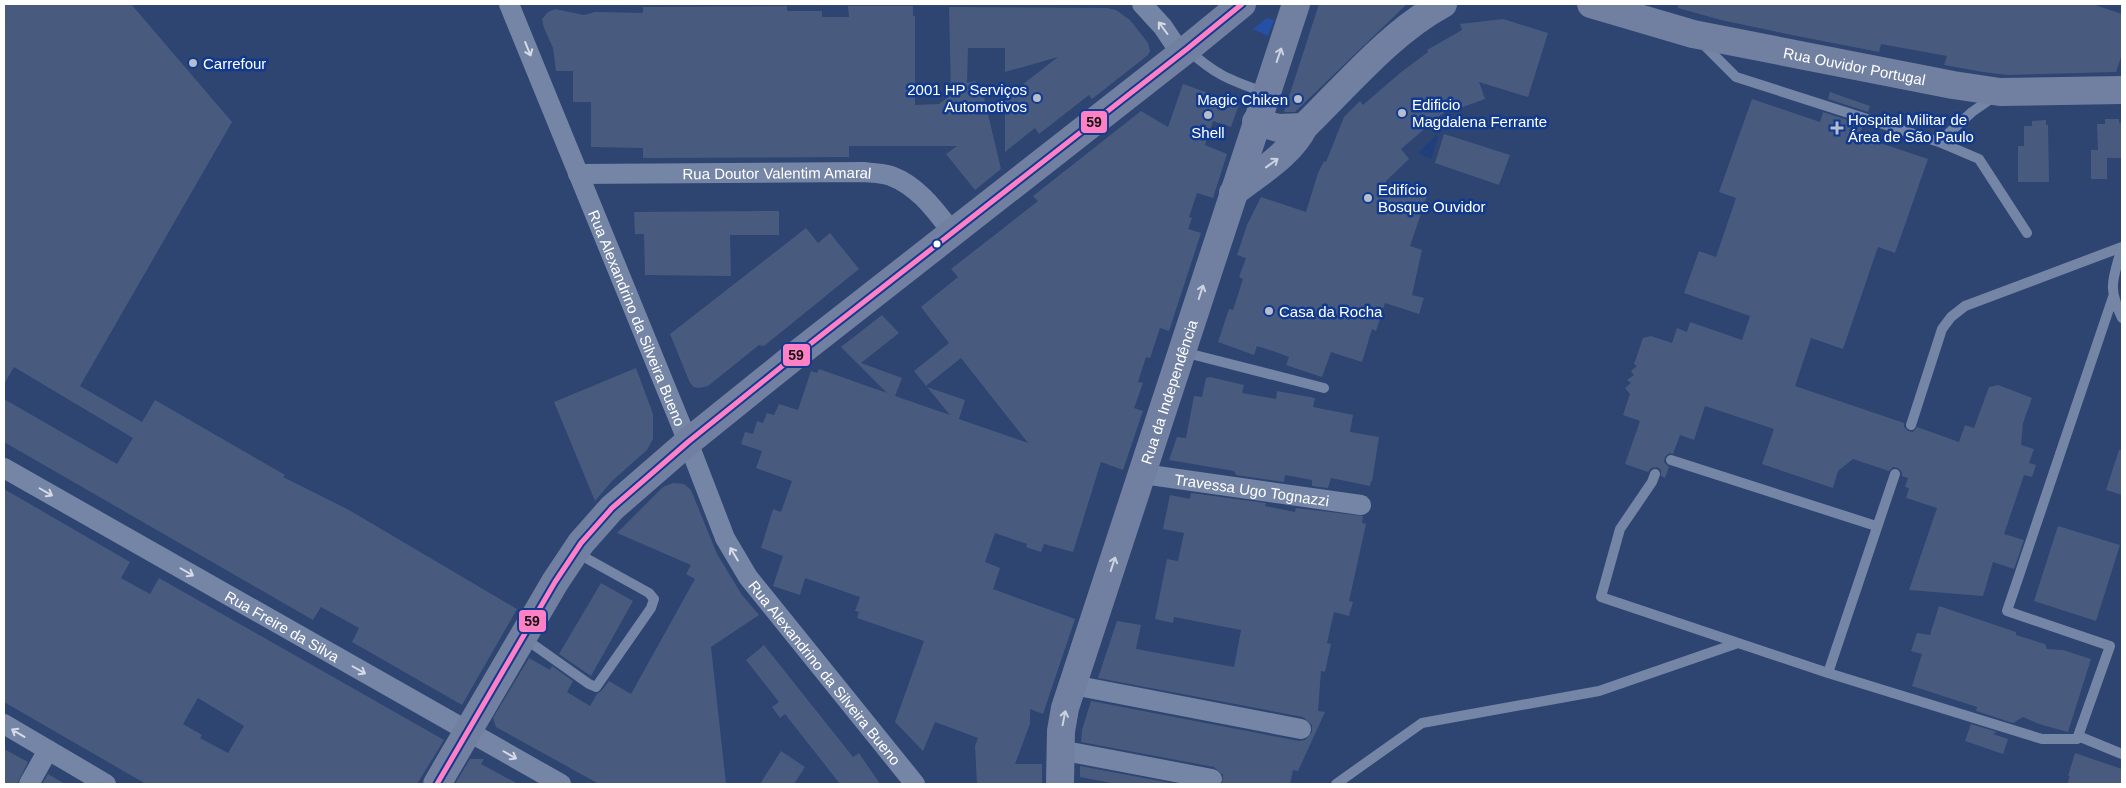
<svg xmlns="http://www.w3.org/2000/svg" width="2126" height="788" viewBox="0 0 2126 788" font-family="Arial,sans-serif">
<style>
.green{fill:#2450a5}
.water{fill:#213f7c}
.building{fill:#485b7f;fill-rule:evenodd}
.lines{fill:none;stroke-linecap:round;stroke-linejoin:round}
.lane{stroke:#7585a5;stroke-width:10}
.street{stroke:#7585a5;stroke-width:20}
.secondary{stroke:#7180a1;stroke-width:28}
.bus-1-casing{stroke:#113a8e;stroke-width:9}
.bus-1{stroke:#ff80c5;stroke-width:5}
.oneway{stroke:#d6dae4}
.oneway2{stroke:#cdd3de}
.poi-dot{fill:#b6becd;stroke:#113a8e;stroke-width:2}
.bus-dot{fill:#fff;stroke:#113a8e;stroke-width:2}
.labels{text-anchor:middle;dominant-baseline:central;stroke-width:5;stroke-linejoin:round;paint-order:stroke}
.poi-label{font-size:15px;fill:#fff;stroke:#113a8e;text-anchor:start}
.street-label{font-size:15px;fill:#fff;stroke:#113a8e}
.line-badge{stroke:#113a8e;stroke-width:2}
.pale-badge-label{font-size:14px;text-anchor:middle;font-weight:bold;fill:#111}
</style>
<rect width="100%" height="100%" fill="#2e4471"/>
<path class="green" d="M1267,18L1274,20L1268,36L1253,29Z"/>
<path class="water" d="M1436,135L1438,137L1431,159L1418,153Z"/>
<path class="building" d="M4,4H131L232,122L80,386L142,422L155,400L285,475L283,477L349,510L517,609L462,705L352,642L359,628L321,607L313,620L4,442V399L117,464L133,438L14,367L4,384Z
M1319,4H1407L1295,112H1284Z
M1678,4H2092L2122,14V54L2116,72L2008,75L1983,72L1944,65L1947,56L1881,44L1879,52L1792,35L1721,20L1678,8Z
M787,6V11H822V17H849L848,6H913V16H915V105L939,104L951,95L949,7L1107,8L1116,10L1130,20L1148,43L1150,51L1148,55L1092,99L1089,95L1039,134L1035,128L1005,152V98L1058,57L1005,72V48H968L967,83L975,81L982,89L1001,169L975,190L946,154L957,146H849V157L643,158V148L591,147V102H573V71H556L553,48L544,28L542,19L548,12L555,9L584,15L595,12L643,13V7Z
M1503,19L1548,33L1528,97L1479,82L1485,99L1452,111L1455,103L1401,149L1409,159L1385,182L1427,196L1410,246L1422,250L1412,295L1424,298L1419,314L1385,303L1376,331L1372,329L1362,362L1331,352L1322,377L1286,365L1289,357L1273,351L1257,346L1254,355L1218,342L1229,309L1233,310L1243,279L1239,277L1246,258L1237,255L1247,225L1261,197L1306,212L1318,173L1324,161L1326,162L1344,117L1360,101L1363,105L1400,73L1428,52L1427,50L1462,30L1460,24Z
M1183,84L1239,104L1231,127L1213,121L1205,145L1227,154L1213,198L1197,193L1189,217L1192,218L1188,229L1201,233L1169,331L1160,328L1150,358L1146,357L1138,382L1143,383L1134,408L1143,411L1123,470L1101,462L1073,552L1044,544L1041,552L1026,547L1027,544L995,533L985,562L1000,568L993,589L1075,619L1043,714L1030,709V724L1015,764H1042V784H977L975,746L978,738L935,722L923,751L895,722L924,641L857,618L859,612L855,611L860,597L805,578L800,595L773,586L783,556L761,548L773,509L781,512L792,481L756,468L762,451L741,444L745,432L753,434L757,421L763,423L767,413L774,415L779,404L798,410L811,371L817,373L819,369L887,393L841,347L882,315L899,333L861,363L902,378L895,396L950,415L927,387L965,400L959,419L1028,443L961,358L926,386L914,371L949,343L921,307L958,277L951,269L1038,201L1033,196L1141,111L1168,127Z
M1830,92L1870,106L1868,112L1828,99Z
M1752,99L1820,122L1823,112L1863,125L1859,136L1928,159L1895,253L1878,247L1843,349L1811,338L1795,386L1904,423V427L1908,431L1913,432L1917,427L1959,442L1965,425L1974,428L1989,387L1998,385L2032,398L2023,423L2021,445L2034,449L2029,463L2036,465L2032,477L2024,475L2004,534L2024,540L2014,569L1993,562L1983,596L1909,590L1937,508L1906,498L1909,488L1905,487L1908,478L1902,476V472L1898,468L1893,467L1889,471L1853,459L1838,471L1833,488L1762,464L1774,429L1705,406L1694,440L1680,435L1673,454L1669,453L1665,457L1664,462L1669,467L1665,478L1661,476V470L1657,467L1651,468L1648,472L1625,464L1640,421L1623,415L1630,394L1625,388L1631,383L1627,380L1634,375L1631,371L1637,366L1634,364L1643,338L1651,336L1672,343L1677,328L1687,332L1690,322L1742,340L1750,316L1684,293L1699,251L1716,257L1736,198L1719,192Z
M2105,119H2119V123H2121L2122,158H2107V179H2091V150H2098L2097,124H2105Z
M2046,120V125H2048L2049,182H2018V146H2024V126H2032V121Z
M1444,134L1510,155L1499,185L1435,163Z
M779,211V235H730L731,276L645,275L644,234H635L634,212Z
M806,228L818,243L830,233L859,269L764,346L759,345L708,386L699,388L694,387L690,383L670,334Z
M636,368L653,414V439L647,450L612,481L595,501L554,402Z
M1210,377L1244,385L1242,393L1276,399L1277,391L1315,398L1313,407L1353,415L1350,432L1379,437L1372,482L1371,481L1370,486L1331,478L1328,488L1312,486V480L1285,475L1284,482L1236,475L1234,471L1169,460L1177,437L1186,438L1194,396L1202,397L1206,378Z
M2119,450H2122V495L2106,490Z
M673,483L684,484L691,490L717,554L742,595L759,615L711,647L726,784H599L496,727L493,718L529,658L550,670L552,666L573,681L567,692L590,706L597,694L601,691L609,681L631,694L695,579L686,574L691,565L617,533L663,487Z
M4,489L130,562L121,578L150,594L159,578L444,740L417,784H146L4,702ZM198,698L244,726L228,753L200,738L202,735L183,724Z
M1191,493L1266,503L1265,506L1295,512L1296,508L1363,516L1362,523L1366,524L1349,601L1353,602L1349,616L1334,612L1327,643L1331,644L1325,672L1321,671L1318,711L1325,712L1298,771L1293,770L1290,784H1222L1223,775L1214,767L1081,742L1082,730L1091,701L1299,741L1305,740L1312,732V725L1303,717L1098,678L1117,621L1141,625L1136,649L1234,667L1241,630L1174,617L1173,623L1155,619L1167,559L1178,561L1184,533L1163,529L1170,495L1190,499Z
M2058,526L2120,545L2096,621L2034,601Z
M601,583L633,601L591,676L559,654Z
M1939,606L2016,632V635L2045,644L2047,649L2063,650L2091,659L2068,732L2039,724L2023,717L2013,723L1976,711L1977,707L1912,686L1922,654L1911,651L1917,633L1930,635Z
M764,645L853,757L859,753L880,784H840L785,714L780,718L772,707L779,702L746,660Z
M1971,724L1997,732L1993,734L2008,739L2003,754L1965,741Z
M4,749L28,762L17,784H4Z
M781,751L805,767L794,784H760Z
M2075,753L2122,769V784H2067L2070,776H2068Z
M470,759H484L481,764L518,784H455Z
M1080,766L1176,784H1117L1080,777Z
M48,774L65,784H42Z"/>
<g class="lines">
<path class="lane" d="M1701,42L1736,77L1939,142L1972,112L1995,96
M1188,50C1217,76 1230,80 1266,93
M1939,142L1979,159L2027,233
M2122,247C2113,280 2107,286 2122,318
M1183,352L1324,388
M1911,425L1942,329L1951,317L1965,306L2122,247
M1671,460L1876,526
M1655,474L1652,482L1620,529L1601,597L1828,673L2042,739H2077L2110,646L2007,611L2113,297
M524,638L589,684L596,687L651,608L654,599L649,593L575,552
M1828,673L1895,474
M2078,736L2122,754
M1336,784L1422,723L1599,691L1738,643"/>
<g class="street">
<path id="s1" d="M509,4L688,442L725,538L748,577L915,784"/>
<path d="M1142,4L1163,27L1181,54"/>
<path id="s2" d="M578,174L863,172C872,173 882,173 891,176C918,186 935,210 952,232"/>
<path id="s3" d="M4,468L561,784"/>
<path id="s4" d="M1143,474L1361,505"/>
<path d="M1073,685L1301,729"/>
<path d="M4,724L106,784"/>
<path d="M1060,750L1212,779"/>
<path d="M29,784L48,750"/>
</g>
<g class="secondary">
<path id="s5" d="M1591,4L1693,34L1953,85L2000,92L2122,90"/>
<path d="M1256,122L1278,128L1304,127"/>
<path d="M1233,193C1258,173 1289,156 1304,127C1347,85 1391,32 1443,4"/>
<path d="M437,784L555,582L581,543L612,508L688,442L791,359L1187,49L1242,4"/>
<path id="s6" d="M1060,784L1061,731L1065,708L1296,4"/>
</g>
<defs>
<path id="bus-1" d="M437,784L555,582L581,543L612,508L688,442L791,359L1187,49L1242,4"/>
</defs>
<use href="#bus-1" class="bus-1-casing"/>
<use href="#bus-1" class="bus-1"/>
</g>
<defs><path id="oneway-shaft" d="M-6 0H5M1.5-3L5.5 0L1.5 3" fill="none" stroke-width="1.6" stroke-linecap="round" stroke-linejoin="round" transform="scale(1.25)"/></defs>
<g class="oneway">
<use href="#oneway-shaft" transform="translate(1163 28) rotate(-127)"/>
<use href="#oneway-shaft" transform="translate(528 49) rotate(68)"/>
<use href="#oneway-shaft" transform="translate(46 492) rotate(30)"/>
<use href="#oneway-shaft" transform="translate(734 554) rotate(-121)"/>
<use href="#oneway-shaft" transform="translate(187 572) rotate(30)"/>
<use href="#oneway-shaft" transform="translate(359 670) rotate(30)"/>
<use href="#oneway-shaft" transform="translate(18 733) rotate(-149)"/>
<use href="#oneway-shaft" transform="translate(510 755) rotate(30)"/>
</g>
<g class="oneway2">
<use href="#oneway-shaft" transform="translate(1279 55) rotate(-71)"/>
<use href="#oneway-shaft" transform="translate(1272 163) rotate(-36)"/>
<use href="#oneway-shaft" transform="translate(1201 292) rotate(-72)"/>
<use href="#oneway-shaft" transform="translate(1113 564) rotate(-72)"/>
<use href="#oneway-shaft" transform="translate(1064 718) rotate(-79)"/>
</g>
<g class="poi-dot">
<circle cx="193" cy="63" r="5"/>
<circle cx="1037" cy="98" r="5"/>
<circle cx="1298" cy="99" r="5"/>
<circle cx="1402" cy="113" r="5"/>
<circle cx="1208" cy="115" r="5"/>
<path d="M1834.5 120.5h5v5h5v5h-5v5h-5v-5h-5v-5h5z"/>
<circle cx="1368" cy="198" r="5"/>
<circle cx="1269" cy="311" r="5"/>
</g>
<circle class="bus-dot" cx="937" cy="244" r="4.5"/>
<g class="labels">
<g class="poi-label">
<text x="203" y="63">Carrefour</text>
<text x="1027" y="89" text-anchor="end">2001 HP Serviços<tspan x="1027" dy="17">Automotivos</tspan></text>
<text x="1288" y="99" text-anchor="end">Magic Chiken</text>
<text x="1412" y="104">Edificio<tspan x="1412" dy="17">Magdalena Ferrante</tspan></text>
<text x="1848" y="119">Hospital Militar de<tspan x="1848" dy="17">Área de São Paulo</tspan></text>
<text x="1208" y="132" text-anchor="middle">Shell</text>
<text x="1378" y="189">Edifício<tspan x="1378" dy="17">Bosque Ouvidor</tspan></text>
<text x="1279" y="311">Casa da Rocha</text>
</g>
<g class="street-label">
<text stroke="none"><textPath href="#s5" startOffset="271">Rua Ouvidor Portugal</textPath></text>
<text stroke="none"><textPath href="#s2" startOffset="199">Rua Doutor Valentim Amaral</textPath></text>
<text stroke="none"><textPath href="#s1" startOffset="339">Rua Alexandrino da Silveira Bueno</textPath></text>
<text stroke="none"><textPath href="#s6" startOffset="409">Rua da Independência</textPath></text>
<text stroke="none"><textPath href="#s4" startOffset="110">Travessa Ugo Tognazzi</textPath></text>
<text stroke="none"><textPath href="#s3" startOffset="320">Rua Freire da Silva</textPath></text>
<text stroke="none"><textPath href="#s1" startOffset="744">Rua Alexandrino da Silveira Bueno</textPath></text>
</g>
</g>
<g class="line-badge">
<rect x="1080" y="110" width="28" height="24" rx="5" fill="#ff80c5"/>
<rect x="782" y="343" width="29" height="24" rx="5" fill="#ff80c5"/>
<rect x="518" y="609" width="29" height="24" rx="5" fill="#ff80c5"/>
</g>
<g class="pale-badge-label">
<text x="1094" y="127">59</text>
<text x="796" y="360">59</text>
<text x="532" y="626">59</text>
</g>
<rect width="2126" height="788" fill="none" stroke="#ffffff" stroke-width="10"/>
</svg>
